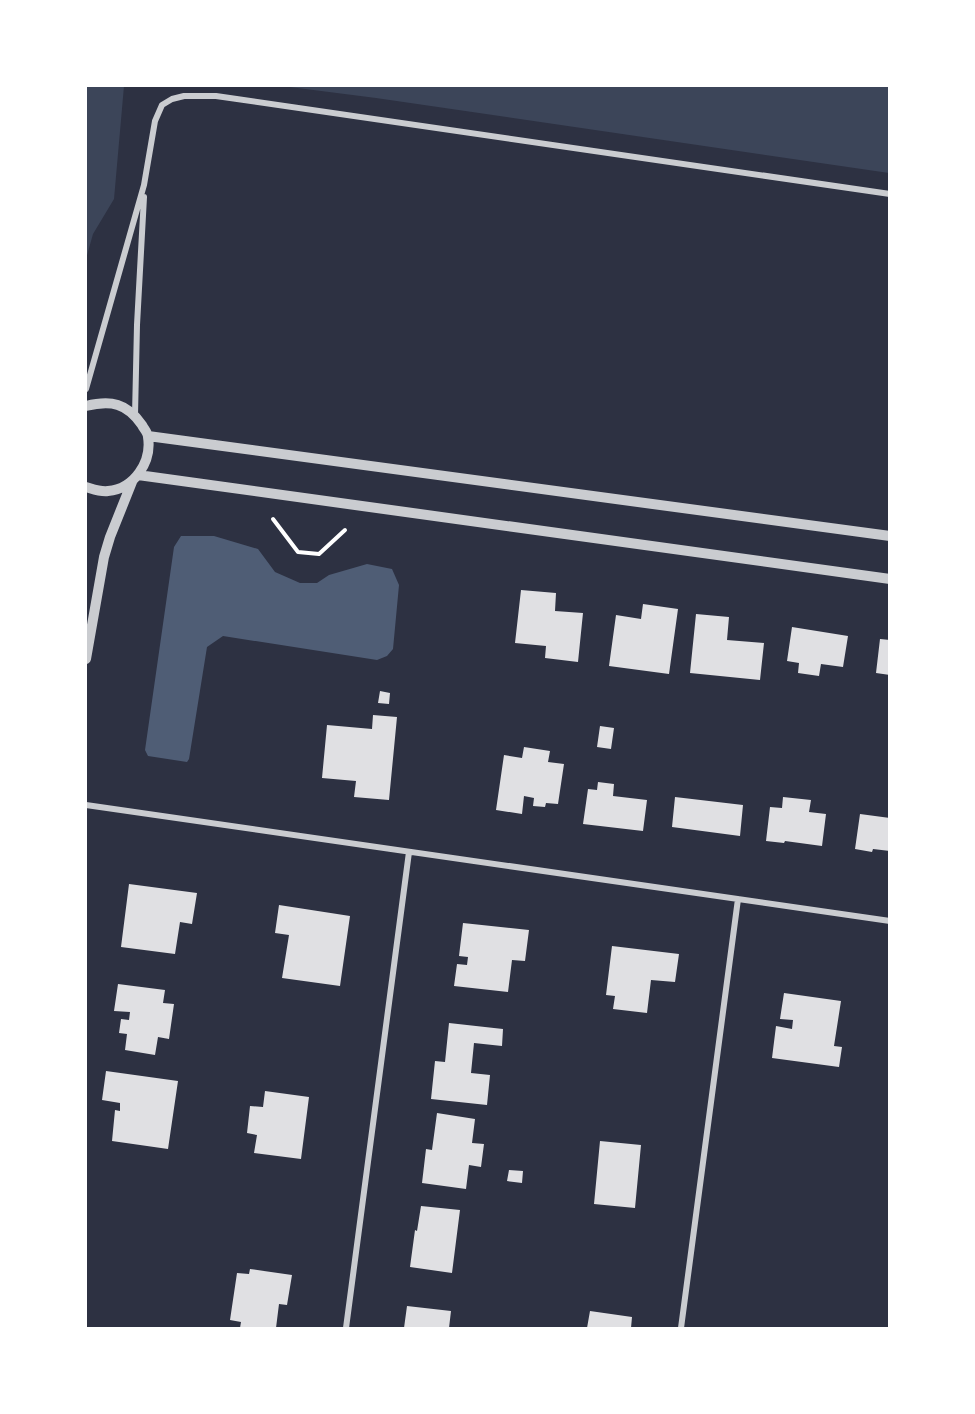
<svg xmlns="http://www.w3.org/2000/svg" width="975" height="1414" viewBox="0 0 975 1414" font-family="'Fira Sans Condensed',sans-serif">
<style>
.green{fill:#3c4559}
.water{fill:#4f5d75}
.building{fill:#e0e0e3}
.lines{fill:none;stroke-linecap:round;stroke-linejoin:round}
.path{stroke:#fff;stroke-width:4}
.minor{stroke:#caccd0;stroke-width:6}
.tertiary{stroke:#caccd0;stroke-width:10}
</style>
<rect width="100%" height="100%" fill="#2d3142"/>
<path class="green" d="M86,86H124L114,199L93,234L86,259Z
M282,86H889V173L376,98Z"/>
<path class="water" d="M181,536H214L258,549L275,572L300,583H317L329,575L367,564L392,569L399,585L393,649L387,656L377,660L223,636L207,647L189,759L187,762L148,756L145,750L174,547Z"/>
<path class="building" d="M521,590L556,593L555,611L583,613L578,662L545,658L546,646L515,643Z
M643,604L678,609L669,674L609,666L616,615L641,619Z
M696,614L729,617L727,640L764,643L760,680L690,673Z
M792,627L848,636L843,667L821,664L819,676L798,673L799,663L787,661Z
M880,639L890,640V675L876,673Z
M380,691L390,693L389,704L378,703Z
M373,715L397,717L389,800L354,797L356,781L322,778L327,725L372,729Z
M600,726L614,728L611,749L597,747Z
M524,747L550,751L548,762L564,764L558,804L546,803L545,807L533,806L534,798L524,796L522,814L496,810L504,755L522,758Z
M598,782L614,784L613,796L647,800L643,831L583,824L588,789L597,790Z
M675,797L743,805L740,836L672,827Z
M783,797L811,800L809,812L826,814L822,846L785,841L784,843L766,841L770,807L782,808Z
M860,814L890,818V851L873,849L872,852L855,849Z
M129,884L197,893L192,924L180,922L175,954L121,947Z
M279,905L350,916L340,986L282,978L289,935L275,933Z
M463,923L529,930L525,961L512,960L508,992L454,986L457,964L467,965L468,957L459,956Z
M612,946L679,954L675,982L651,980L647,1013L613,1009L615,996L606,995Z
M118,984L165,990L163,1003L174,1004L169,1039L158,1037L155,1055L125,1050L127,1034L119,1033L121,1019L129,1020L130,1012L114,1011Z
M784,993L841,1001L834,1046L842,1047L839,1067L772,1058L776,1026L792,1029L793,1020L780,1019Z
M449,1023L503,1029L502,1046L474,1043L471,1073L490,1075L487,1105L431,1099L435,1061L445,1062Z
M106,1071L178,1081L168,1149L112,1141L115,1110L120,1111V1103L102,1100Z
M265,1091L309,1097L301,1159L254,1153L257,1135L247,1133L250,1106L263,1107Z
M437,1113L475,1119L472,1143L484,1144L481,1167L469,1165L466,1189L422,1183L426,1149L432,1150Z
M600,1141L641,1145L635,1208L594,1204Z
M509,1170L523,1171L522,1183L507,1181Z
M421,1206L460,1210L452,1273L410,1267L415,1230L417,1231Z
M250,1269L292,1275L287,1305L279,1304L276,1328H240L241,1322L230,1320L237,1273L249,1274Z
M407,1306L451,1311L449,1328H404Z
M590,1311L632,1317L631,1328H587Z"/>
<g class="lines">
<path class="path" d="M273,519L298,552L319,554L345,530"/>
<path class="minor" d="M86,389L144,185L155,121L162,105L172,99L184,96H216L890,194
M135,415L137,325L144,197
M86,805L890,921
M346,1328L409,852
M681,1328L738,899"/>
<path class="tertiary" d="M86,406C111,400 127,403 142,425C144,429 148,433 148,437C152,462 134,489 108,491C100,492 93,489 86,487
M148,436L890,536
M138,475L890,579
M86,659L104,557L110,537L132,482"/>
</g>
<rect width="975" height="1414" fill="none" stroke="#ffffff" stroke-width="174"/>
</svg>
